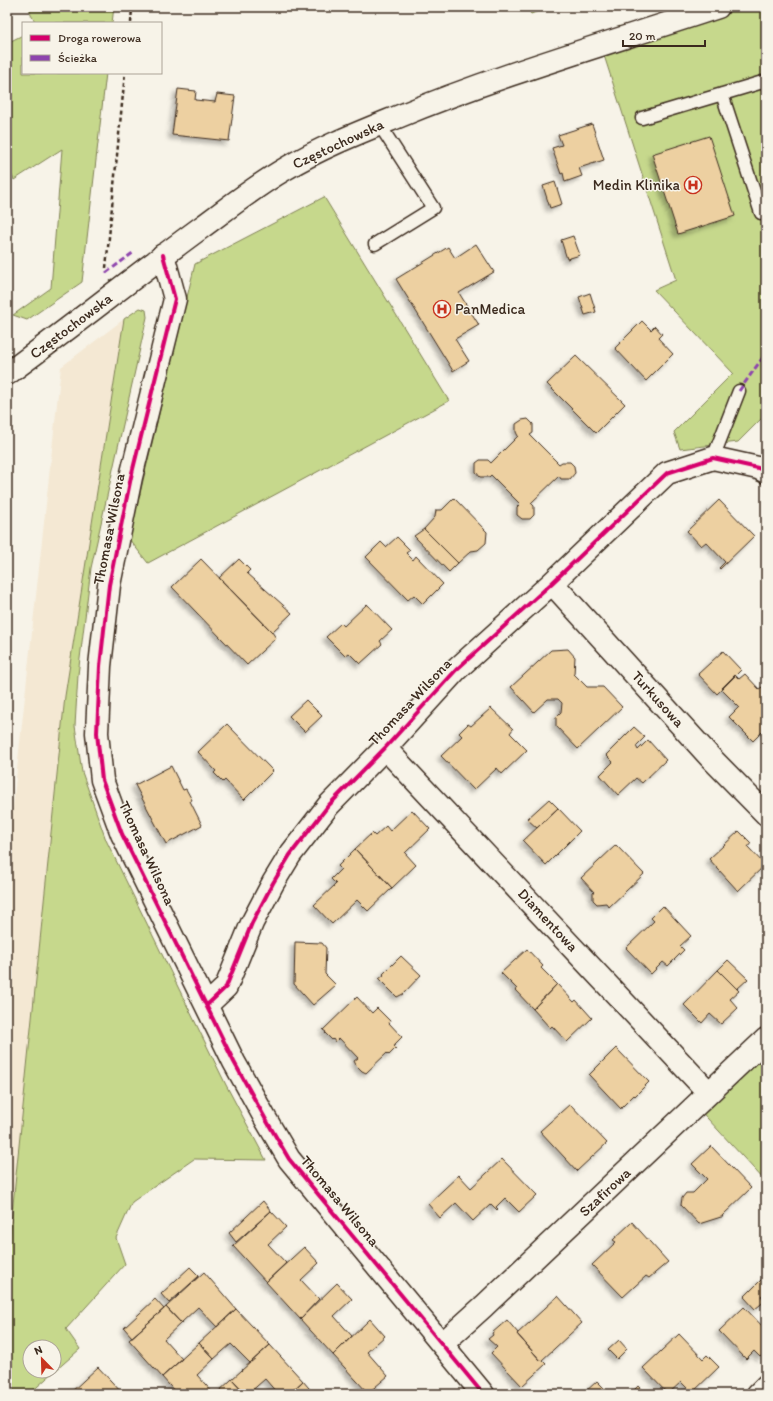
<svg xmlns="http://www.w3.org/2000/svg" width="773" height="1401" viewBox="0 0 773 1401" font-family="Itim,sans-serif">
<style>
.built{fill:#f4e8d3}
.green{fill:#c6d88c;stroke:#808155;fill-rule:evenodd}
.building{fill:#edd0a1;stroke:#3b2a1e;filter:url(#shadow)}
.lines{fill:none;stroke-linecap:round;stroke-linejoin:round}
.lane-casing{stroke:#3b2a1e;stroke-width:15}
.street-casing{stroke:#3b2a1e;stroke-width:25}
.secondary-casing{stroke:#3b2a1e;stroke-width:25}
.path{stroke:#3b2a1e;stroke-width:2.5;stroke-dasharray:4 3;stroke-linecap:butt}
.lane{stroke:#f7f3e8;stroke-width:12}
.street{stroke:#f7f3e8;stroke-width:22}
.secondary{stroke:#f7f3e8;stroke-width:22}
.quiet{stroke:#8e44ad;stroke-width:3;stroke-dasharray:6 3;stroke-linecap:butt}
.cycleway-casing{stroke:#f7f3e8;stroke-width:6}
.cycleway{stroke:#d6006c;stroke-width:4}
.labels{text-anchor:middle;dominant-baseline:central;stroke-width:3;stroke-linejoin:round;paint-order:stroke}
.street-label{font-size:15px;fill:#3b2a1e;stroke:#f7f3e8}
.poi-label{font-size:15px;fill:#3b2a1e;stroke:#f7f3e8;text-anchor:end}
</style>
<defs>
<filter id="shadow"><feDropShadow dx="-3.5" dy="3.5" stdDeviation="2" flood-color="#0004"/></filter>
</defs>
<rect width="100%" height="100%" fill="#f7f3e8"/>
<filter id="ink" filterUnits="userSpaceOnUse"><feTurbulence type="fractalNoise" baseFrequency=".025" numOctaves="2"/><feDisplacementMap in="SourceGraphic" scale="8" xChannelSelector="R" yChannelSelector="G"/><feConvolveMatrix kernelMatrix="1 2 1 2 8 2 1 2 1" color-interpolation-filters="sRGB"/></filter>
<g filter="url(#ink)">
<path class="built" d="M124,319L65,696L7,1263V861L61,367Z"/>
<path class="green" d="M29,7H114L112,23H36L31,15Z
M527,7H548L531,14Z
M718,7H766V414L738,442L680,449L674,432L733,373L654,290L676,280L601,46Z
M23,35V73H106L82,282L27,320L13,315L51,288L62,149L14,180L7,165V43Z
M324,197L449,401L148,563L129,539L195,264Z
M140,308L146,310L147,317L91,568L78,675L75,726L82,772L106,840L226,1085L266,1160L194,1159L132,1202L116,1238L125,1264L66,1329L80,1349L29,1394H7V1263L65,696L124,319ZM30,1347H54V1371H30Z
M766,1039V1182L696,1106Z"/>
<path class="building" d="M178,89L196,91L195,100L215,102L217,94L235,96L229,141L172,135Z
M592,124L604,160L579,168L582,176L565,182L563,173L561,174L552,148L562,145L558,135Z
M709,136L735,216L678,234L652,154Z
M555,182L562,204L550,208L543,186Z
M573,236L580,255L567,259L561,240Z
M476,244L494,272L459,293L479,325L455,339L469,361L453,371L396,279L448,247L455,258Z
M590,293L596,312L585,315L579,297Z
M642,321L651,330L655,326L662,334L658,338L673,354L646,381L615,348Z
M576,356L625,404L596,433L547,384Z
M528,419L533,424V433L530,435L559,464L562,462H570L574,466L575,473L570,479H561L559,476L531,503L534,506V515L530,519H522L517,515V507L520,504L491,475L489,477H480L476,472V463L480,460H488L491,463L518,436L516,432V424L522,420Z
M454,498L487,532L486,543L478,550L471,551L458,563L424,529L435,517L436,510H442Z
M719,500L754,536L720,569L719,568L725,562L706,542L701,546L687,531Z
M424,529L458,563L449,572L414,536Z
M397,537L410,550L406,553L413,560L416,556L443,584L423,604L414,595L408,600L366,557L381,542L386,547Z
M201,559L272,632L276,638L247,665L172,587Z
M239,559L250,570L247,573L292,613L272,632L219,578Z
M367,604L392,630L380,641L382,644L360,664L349,653L345,656L326,637L341,623L344,626Z
M568,649L575,657L574,674L587,687H603L622,707L578,749L556,726V717L561,712L562,703L558,699H548L534,712L511,687L551,650Z
M723,651L741,670L717,694L698,674Z
M745,674L759,689L762,687L766,691V728L753,741L729,717L739,707L721,689L735,675L739,679Z
M306,700L322,716L305,732L289,716Z
M491,708L513,729L510,733L527,750L502,774L497,768L474,790L441,756L462,736L459,733L468,724L471,726Z
M227,724L273,771L244,800L225,780L223,782L214,773L216,771L198,752Z
M634,727L645,737L636,746L638,750L648,740L666,760L642,783L636,778L618,795L600,775L613,762L606,755Z
M171,766L183,790L186,789L192,800L190,801L202,825L166,844L135,785Z
M549,799L558,808L537,828L527,819Z
M558,808L580,831L546,865L523,841Z
M412,810L430,829L405,853L416,865L392,888L355,849L372,833L375,836L386,826L390,831Z
M739,831L751,843L748,847L765,865L738,891L709,859Z
M616,845L644,874L609,907L606,903L597,904L593,900V893L594,892L581,878Z
M355,849L392,888L368,911L357,900L332,924L314,905L336,884L331,879L341,869L338,866Z
M663,906L691,936L680,946L684,950L668,966L663,962L651,974L626,948L654,921L651,918Z
M295,942L322,943L326,948L325,974L336,985L313,1005L294,984Z
M527,949L543,966L541,968L557,984L533,1009L515,990L517,989L501,973Z
M401,956L421,975L403,994L397,997L379,979L384,975L383,974Z
M728,960L748,979L737,989L718,970Z
M718,970L739,991L730,999L738,1008L721,1024L710,1014L702,1023L684,1005Z
M557,984L574,1002L576,1000L592,1018L567,1042L552,1026L550,1028L533,1009Z
M357,997L372,1013L377,1008L390,1021L389,1023L402,1037L395,1044L396,1045L394,1046L396,1048L389,1055L387,1053L366,1073L362,1071L356,1065L354,1061L358,1058L339,1038L335,1042L333,1039L332,1040L325,1033L326,1032L323,1030Z
M616,1048L649,1082L635,1096L634,1095L621,1108V1109L589,1075Z
M570,1104L607,1143L577,1171L540,1131Z
M711,1146L751,1188L722,1216L723,1217H721L699,1224L681,1205L682,1198L686,1193H693L707,1179L692,1164Z
M502,1159L537,1195L519,1212L505,1198L496,1207L498,1209L497,1210L491,1204L473,1221L456,1203L440,1218L428,1204L459,1175L471,1188Z
M263,1201L271,1211L236,1242L229,1233Z
M271,1211L286,1227L268,1244L286,1263L266,1282L233,1246Z
M632,1222L668,1262L649,1278L646,1276L623,1297L592,1265L616,1242L613,1240Z
M304,1247L319,1263L301,1280L319,1299L300,1319L266,1282Z
M190,1267L199,1276L169,1303L161,1294Z
M204,1272L236,1309L217,1327L198,1307L181,1323L166,1307Z
M762,1279L766,1283V1292L761,1296L765,1301L755,1309L744,1297Z
M337,1283L352,1299L334,1316L352,1336L333,1355L300,1319Z
M558,1296L582,1323L541,1361L517,1334Z
M155,1299L164,1309L132,1337L124,1328Z
M166,1307L181,1323L164,1339L182,1359L162,1377L129,1340Z
M744,1307L766,1330V1339L765,1340L766,1342V1352L760,1357L754,1351L746,1359L719,1331Z
M236,1309L270,1345L250,1363L231,1344L214,1359L199,1343Z
M370,1319L385,1336L367,1352L388,1376L368,1393L333,1355Z
M507,1320L518,1333L517,1334L541,1361L542,1360L546,1364L522,1386L491,1353L497,1347L488,1339L493,1335L492,1333Z
M679,1334L703,1359L707,1355L719,1367L692,1393L681,1382L668,1394L643,1368Z
M619,1340L627,1349L617,1359L608,1350Z
M199,1343L214,1359L197,1375L214,1394H177L162,1377Z
M270,1345L303,1381L289,1394H278L265,1379L248,1394H246L232,1379Z
M98,1367L123,1394H69Z
M232,1379L246,1394H216Z
M303,1381L314,1394H289Z
M597,1381L610,1394H583Z
M638,1386L646,1394H630Z"/>
<g class="lines">
<defs>
<path id="lane" d="M722,94L761,213
M642,118L766,81
M375,244L433,208L379,124
M713,458L739,391"/>
<path id="street" d="M163,255L175,299L131,477L109,585L100,666L97,733L102,780L122,834L234,1062L265,1118L289,1159L483,1394
M552,583L710,757L766,814
M385,748L709,1093
M207,1005L226,987L252,923L273,883L290,855L328,806L385,748L456,670L552,583L667,473L713,458L758,468L766,472
M442,1344L484,1306L766,1039
M758,1394L766,1386"/>
<path id="secondary" d="M7,374C73,326 136,275 202,227C229,207 256,186 285,169C320,148 358,133 395,118C501,74 610,43 718,7"/>
</defs>
<use href="#lane" class="lane-casing"/>
<use href="#street" class="street-casing"/>
<use href="#secondary" class="secondary-casing"/>
<path class="path" d="M131,23L132,7
M106,268L125,73"/>
<use href="#lane" class="lane"/>
<use href="#street" class="street"/>
<use href="#secondary" class="secondary"/>
<path class="quiet" d="M106,273L134,252
M739,391L766,353"/>
<defs>
<path id="cycleway" d="M163,255L175,299L131,477L109,585L100,666L97,733L102,780L122,834L234,1062L265,1118L289,1159L483,1394
M207,1005L226,987L252,923L273,883L290,855L328,806L385,748L456,670L552,583L667,473L713,458L758,468L766,472"/>
</defs>
<use href="#cycleway" class="cycleway-casing"/>
<use href="#cycleway" class="cycleway"/>
</g>
</g>
<defs>
<symbol id="hospital-ring" viewBox="-11 -11 22 22"><circle r="9.5" fill="#f7f3e8" stroke="#c8321e" stroke-width="1.5"/><path d="M-5-5h3v3.5h4V-5h3V5h-3V1.5h-4V5h-3Z" fill="#c8321e"/></symbol>
</defs>
<g fill-rule="evenodd">
<use href="#hospital-ring" x="683" y="175" width="20" height="20"/>
<use href="#hospital-ring" x="432" y="299" width="20" height="20"/>
</g>
<g class="labels">
<g class="street-label">
<text transform="translate(338 144) rotate(-25)">Częstochowska</text>
<text transform="translate(71 326) rotate(-37)">Częstochowska</text>
<text transform="translate(109 529) rotate(-79)">Thomasa Wilsona</text>
<text transform="translate(658 699) rotate(48)">Turkusowa</text>
<text transform="translate(410 702) rotate(-47)">Thomasa Wilsona</text>
<text transform="translate(147 853) rotate(65)">Thomasa Wilsona</text>
<text transform="translate(548 920) rotate(47)">Diamentowa</text>
<text transform="translate(605 1192) rotate(-43)">Szafirowa</text>
<text transform="translate(340 1201) rotate(50)">Thomasa Wilsona</text>
</g>
<g class="poi-label">
<text x="680" y="185">Medin Klinika</text>
<text x="455" y="309" text-anchor="start">PanMedica</text>
</g>
</g>
<rect width="773" height="1401" fill="none" stroke="#f7f3e8" stroke-width="24"/>
<rect x="12" y="12" width="749" height="1377" fill="none" stroke="#3b2a1e" stroke-width="1.5" filter="url(#ink)"/>
<rect x="22" y="22" width="140" height="52" fill="#f7f3e8" stroke="#aca397"/>
<rect x="30" y="35" width="20" height="6" fill="#d6006c" stroke="#aca397"/>
<text x="58" y="42" font-size="12" fill="#3b2a1e">Droga rowerowa</text>
<rect x="30" y="55" width="20" height="6" fill="#8e44ad" stroke="#aca397"/>
<text x="58" y="62" font-size="12" fill="#3b2a1e">Ścieżka</text>
<g transform="translate(42 1359) rotate(337)"><circle r="19" fill="#f7f3e8" stroke="#aca397"/>
<path d="M0-3L7 15L0 10L-7 15Z" fill="#c8321e"/>
<text y="-6" font-size="11" font-weight="bold" text-anchor="middle" fill="#3b2a1e">N</text>
</g>
<path d="M623 40v6h82v-6" fill="none" stroke="#3b2a1e" stroke-width="2"/>
<text x="629" y="40" font-size="12" fill="#3b2a1e" stroke="#f7f3e8" stroke-width="3" paint-order="stroke">20 m</text>
</svg>
